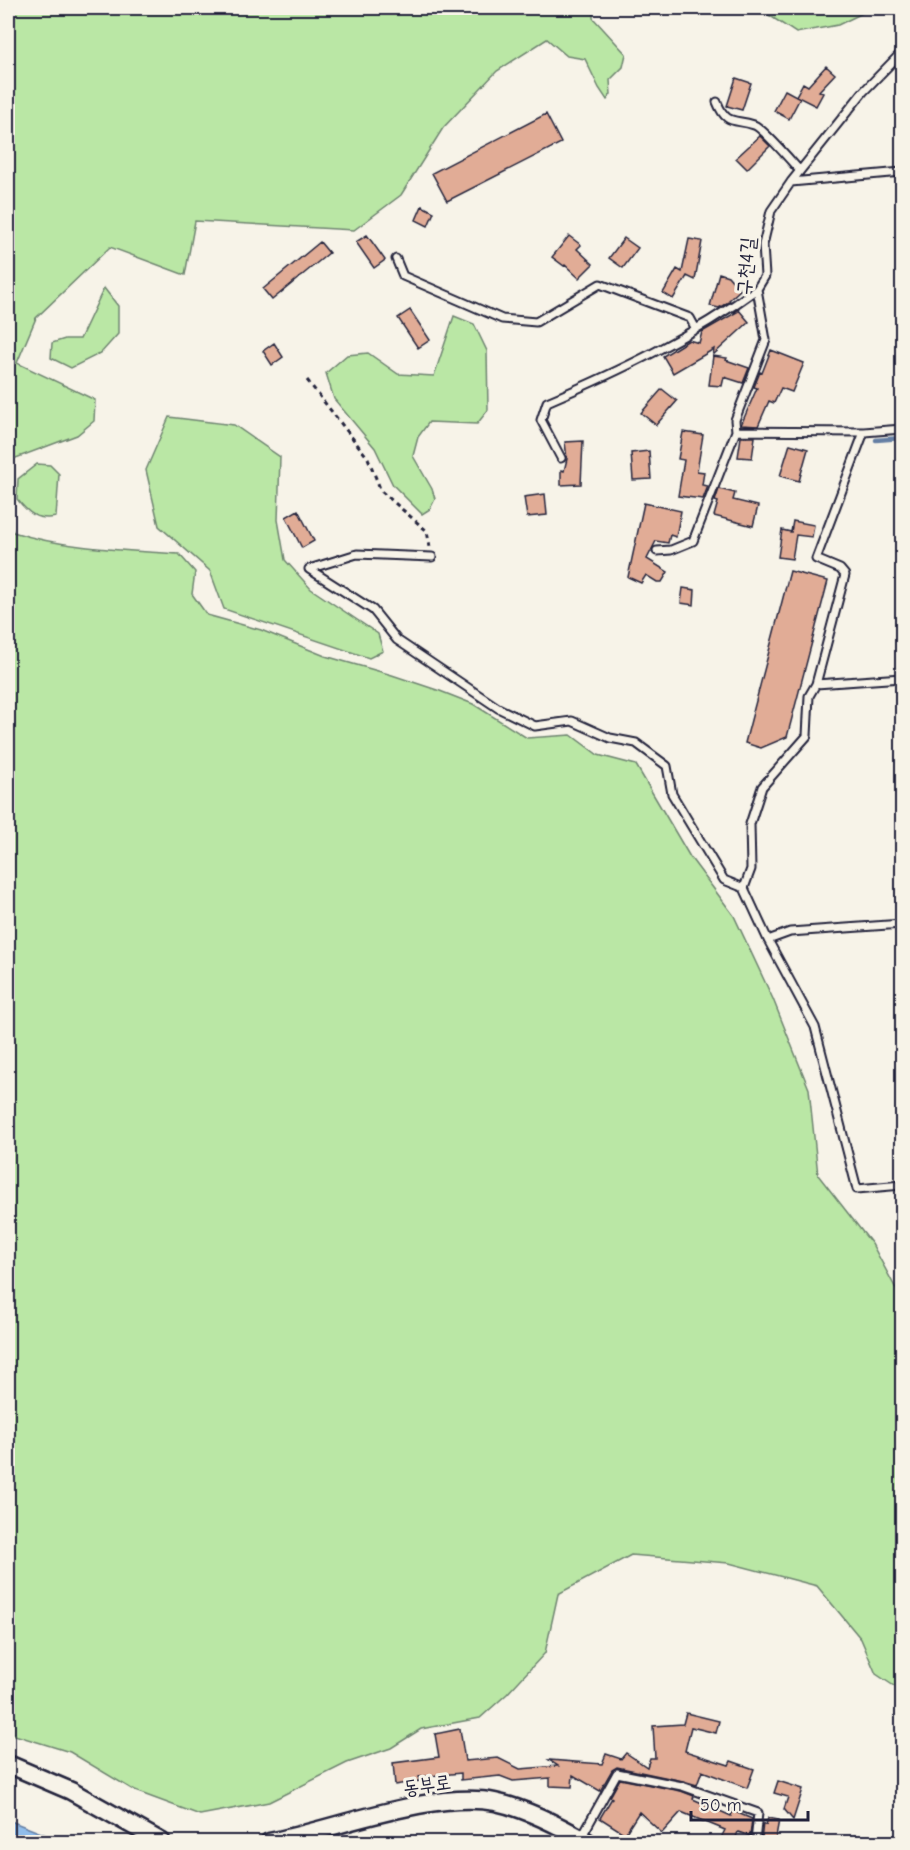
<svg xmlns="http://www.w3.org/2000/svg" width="910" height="1850" viewBox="0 0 910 1850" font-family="'Comic Neue','Poor Story',sans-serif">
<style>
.green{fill:#bae7a5;stroke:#6e8470;stroke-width:1.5}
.water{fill:#91bdea;stroke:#657fa4;stroke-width:1.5}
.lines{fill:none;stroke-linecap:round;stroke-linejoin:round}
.stream{stroke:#657fa4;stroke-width:4.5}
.building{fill:#e1ac96;stroke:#22223b;stroke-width:1.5}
.service-casing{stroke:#22223b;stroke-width:11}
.tertiary-casing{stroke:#22223b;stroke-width:21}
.path{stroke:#22223b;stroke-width:3;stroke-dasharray:4.5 4.5;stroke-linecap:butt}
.service{stroke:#f7f3e8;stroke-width:7}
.tertiary{stroke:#f7f3e8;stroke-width:16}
.labels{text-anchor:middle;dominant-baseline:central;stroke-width:6;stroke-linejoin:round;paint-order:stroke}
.street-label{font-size:20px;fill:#22223b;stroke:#f7f3e8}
</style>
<rect width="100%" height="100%" fill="#f7f3e8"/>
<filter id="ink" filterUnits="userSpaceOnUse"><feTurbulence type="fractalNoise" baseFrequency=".0167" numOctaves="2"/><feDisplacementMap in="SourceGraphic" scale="12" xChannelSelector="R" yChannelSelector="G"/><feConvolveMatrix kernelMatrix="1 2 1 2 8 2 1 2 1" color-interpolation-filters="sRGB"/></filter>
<g filter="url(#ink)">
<path class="green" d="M8,8H593V18L626,54L623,67L610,80L611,94L607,100L599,88L585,59L567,56L547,39L497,71L443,128L401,195L354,230L195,221L185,275L110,247L36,318L17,363L95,400L94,421L77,435L8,461Z
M758,8H873L838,25L796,33Z
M104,288L118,306V334L101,353L71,368L51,358L52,343L65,339H80Z
M454,316L474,324L487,351L488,410L477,424L429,422L418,437L413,456L432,489L435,499L430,509L422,514L393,485L375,448L334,399L326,373L347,355L368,353L398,374L434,376Z
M169,417L234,425L280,457L278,520L285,560L311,589L378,634L383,651L369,658L224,609L210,571L159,526L146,470Z
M37,464L50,465L59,474L56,517C37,521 28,513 17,499L18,479Z
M8,520L13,532C66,549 124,550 179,554L195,572L192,594L207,615L261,630L325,656L392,675L440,691L473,704L527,738L571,735L598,755L636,765L690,857L734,916L773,999L809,1089L818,1175L872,1244L902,1300V1689L900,1690L876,1674L861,1639L817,1586L729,1563L631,1555L558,1594L545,1653L507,1694L480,1718L421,1729L391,1748L347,1763L269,1802L200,1815L135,1791L70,1752L8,1733Z"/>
<path class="water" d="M8,1820L64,1842H8Z"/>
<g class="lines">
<path class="stream" d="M876,440L902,438"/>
</g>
<path class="building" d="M826,66L835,74L819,91L823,93L816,106L796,96L803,83L808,86Z
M736,78L751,83L742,110L727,106Z
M785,90L800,98L789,119L774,111Z
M546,114L561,143L447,201L432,173Z
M760,136L770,146L747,169L736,158Z
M422,206L434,212L428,226L416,220Z
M367,235L385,260L374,268L356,242Z
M569,236L581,245L577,249L593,264L579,278L565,265L564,266L552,257Z
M624,238L638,248L623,268L609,258Z
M689,239L702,241L695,280L687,276L673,299L663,293L677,269L682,272Z
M320,242L329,253L272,300L263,289Z
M719,273L728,276L740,290L729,300L730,301L719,308L710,306Z
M738,309L749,322L713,355L714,349L673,373L663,356L689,340L699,343L702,332L737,312H734Z
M410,310L430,340L418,348L398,318Z
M274,343L283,357L272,365L263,351Z
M771,350L804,363L792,392L781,388L774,403L769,401L758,426L741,425L757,388L754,387L760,372L762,373Z
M713,356L727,358L726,360L749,368L743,383L724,377L722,386L709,385Z
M662,389L677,401L656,425L641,413Z
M683,432L703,435L697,471L704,472L702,485L708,486L703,499L678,496L684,460L678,459Z
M741,437H755L752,458L738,457Z
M583,441L581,484L561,485V470L564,471L567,459L565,442Z
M790,444L808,449L799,481L780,476Z
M649,451L651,479L633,480L631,453Z
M719,489L735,493L733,500L758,506L753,526L714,516L718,502L715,501Z
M545,494L547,515L527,517L524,497Z
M644,503L681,511L676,537L670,535L668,543L656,541L647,559L668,572L662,582H657L646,575L641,583L628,577Z
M298,510L314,541L302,548L286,517Z
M793,521L814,525L812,537L796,535L792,559L778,557L782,530L791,532Z
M790,571L828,581L787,737L761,748L745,743Z
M683,588L695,590L694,605L681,603Z
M686,1713L719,1721L716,1733L691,1727L685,1751L729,1765L731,1761L754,1769L747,1788L702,1771L697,1785L683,1781L617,1767L612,1770L600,1791L573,1775L572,1787L550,1786V1778L513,1781L500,1776L461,1780V1773L419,1777V1781L395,1785L393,1763L439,1757L435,1734L460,1729L465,1761L498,1758L520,1769L558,1766L549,1760L602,1764L606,1754L621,1759L626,1753L647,1767L650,1758H655L653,1726L683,1724Z
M620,1779L681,1791L694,1796L693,1799L731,1816L733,1811L752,1819L750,1836L738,1832L734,1842H719L725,1830L681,1812L662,1833L639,1812L625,1834L600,1818L612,1798L610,1797Z
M778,1781L803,1789L793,1820L784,1809L788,1797L774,1793Z
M768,1818L779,1820L775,1842L761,1841L763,1823L766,1825Z"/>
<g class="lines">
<defs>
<path id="service" d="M902,52L863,92L791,182L771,211L763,245L765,276L757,289L766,340L735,420L736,431L864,432L902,429
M717,102C727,127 735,118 754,125C763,128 792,162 800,171
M791,182L902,172
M396,259L403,276L502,319L536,322L600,284L690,318L696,329
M561,458L541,420L547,402C620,371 693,336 757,289
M657,551L671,550L693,541L736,431
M432,557L357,554L309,569L373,610L397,640L498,708L535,726L572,721L610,738L636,743L667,766L672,794L724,880L744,888L768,940L815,1027L857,1189L902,1185
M816,684L902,678
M744,888L751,869L750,824L762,787L807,736L809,696L816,684L845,575L840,569L816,559L864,432
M768,940L790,932L902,924
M582,1836L617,1773L682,1786L758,1813L755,1842"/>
<path id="tertiary" d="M8,1764L71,1791L162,1842
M269,1842C333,1830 431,1790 495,1802C524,1808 562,1827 588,1842"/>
</defs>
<use href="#service" class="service-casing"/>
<use href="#tertiary" class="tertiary-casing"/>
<path class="path" d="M307,380L368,458L381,491L427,531L430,547"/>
<use href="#service" class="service"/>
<use href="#tertiary" class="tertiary"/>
</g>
</g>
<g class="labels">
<g class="street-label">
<text transform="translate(746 266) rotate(-85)">구천4길</text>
<text transform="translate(427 1785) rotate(-8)">동부로</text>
</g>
</g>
<rect width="910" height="1850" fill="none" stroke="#f7f3e8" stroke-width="30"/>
<rect x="15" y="15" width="880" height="1820" fill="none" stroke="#22223b" stroke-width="2" filter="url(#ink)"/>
<path d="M691 1811v9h117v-9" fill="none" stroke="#22223b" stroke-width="3"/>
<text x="700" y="1811" font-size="18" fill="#22223b" stroke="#f7f3e8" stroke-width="4.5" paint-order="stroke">50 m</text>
</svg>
